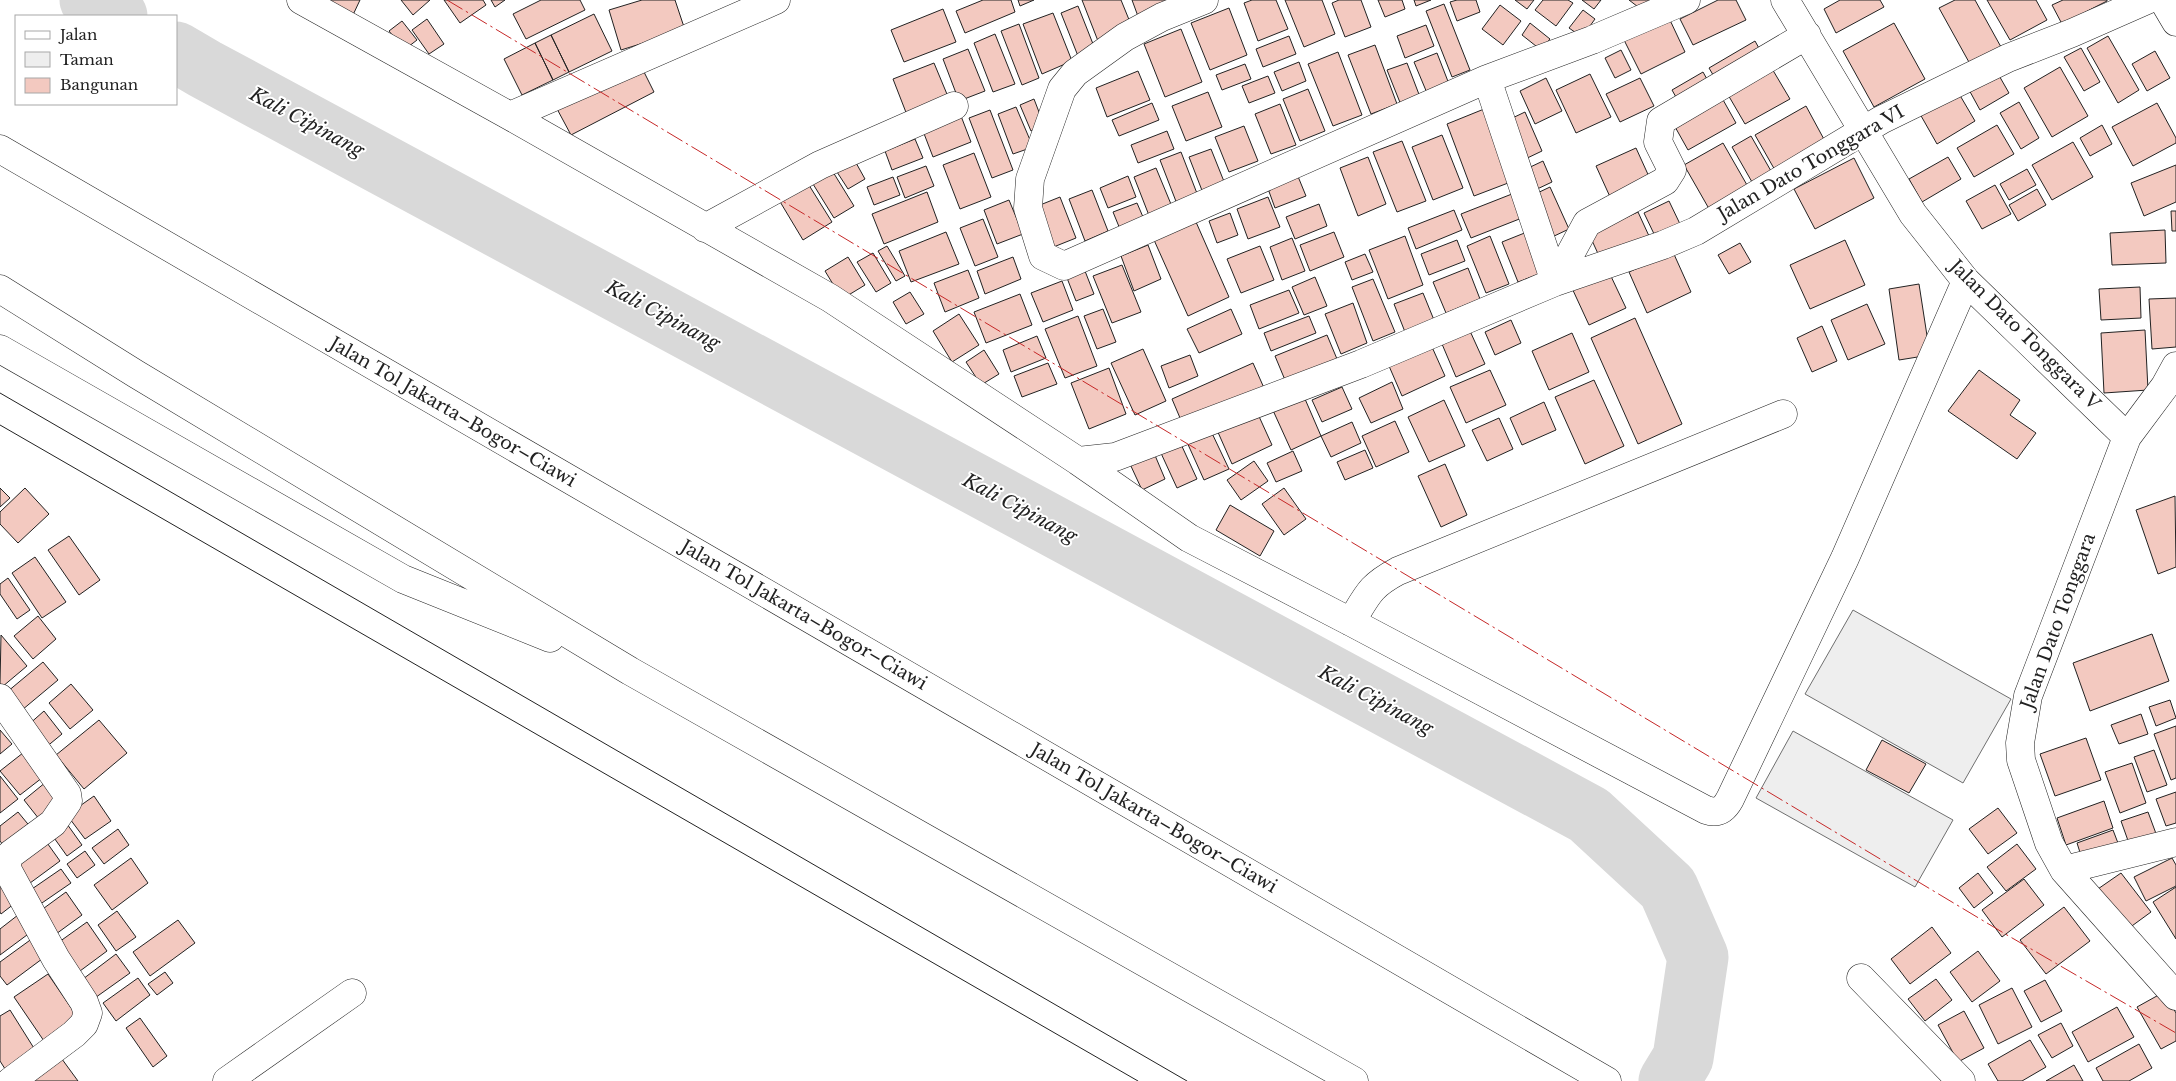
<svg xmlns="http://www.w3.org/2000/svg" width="2176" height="1081" viewBox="0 0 2176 1081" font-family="'Libre Baskerville',serif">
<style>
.green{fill:#eee;stroke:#6f6f6f}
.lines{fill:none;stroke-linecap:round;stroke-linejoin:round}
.river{stroke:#d9d9d9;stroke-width:61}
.building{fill:#f3c9c0;stroke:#222}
.street-casing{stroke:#222;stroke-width:29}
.highway-casing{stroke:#222;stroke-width:29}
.street{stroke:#fff;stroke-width:28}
.highway{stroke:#fff;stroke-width:28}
.tram{stroke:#222;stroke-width:1}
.power{stroke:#c62828;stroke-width:1;stroke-dasharray:18 4 2.5 4;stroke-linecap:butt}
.labels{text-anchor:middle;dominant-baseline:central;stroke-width:4;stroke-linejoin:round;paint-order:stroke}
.street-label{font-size:18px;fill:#222;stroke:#fff}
.water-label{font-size:19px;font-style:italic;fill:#222;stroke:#fff}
</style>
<rect width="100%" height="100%" fill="#fff"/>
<path class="green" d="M1853,610L2011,699L1963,783L1805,694Z
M1793,731L1953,820L1915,887L1756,798Z"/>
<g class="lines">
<path class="river" d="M90,0L117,16
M176,52L205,69L1589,815L1668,888L1698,957L1683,1058L1669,1081"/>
</g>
<path class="building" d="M318,0H360L352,17Z
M401,0H430L413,15Z
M444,0H483L486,5L460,23Z
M491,0H505L495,7Z
M541,0H580L585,10L526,39L513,14Z
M642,0H675L685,30L621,50L609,10Z
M983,0H1011L1015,12L965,33L956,11Z
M1018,0H1034L1020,6Z
M1082,0H1121L1132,27L1098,41Z
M1132,0H1167L1169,7L1139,19Z
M1252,0H1276L1288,29L1258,41L1244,3Z
M1285,0H1322L1335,34L1304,47Z
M1339,0H1361L1371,27L1345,37L1332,3Z
M1378,0H1402L1405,9L1385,17Z
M1414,0H1431L1416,6Z
M1457,0H1476L1480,12L1457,21L1450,2Z
M1515,0H1534L1527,9Z
M1543,0H1568L1573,3L1556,26L1535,10Z
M1582,0H1601L1594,9Z
M1629,0H1656L1646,13Z
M1718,0H1736L1746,20L1693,45L1680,19Z
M1840,0H1880L1884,7L1836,33L1824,9Z
M1955,0H1975L2001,47L1970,64L1939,8Z
M1987,0H2036L2047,20L2010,40Z
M2063,0H2107V1L2062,24L2052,5Z
M1444,4L1470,70L1452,77L1426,11Z
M1500,5L1521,21L1503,45L1482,29Z
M1078,6L1095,49L1078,56L1061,13Z
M1229,8L1247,55L1210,70L1191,23Z
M943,9L956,42L904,62L891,30Z
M1583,10L1595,19L1582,37L1569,28Z
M1053,13L1072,61L1042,74L1023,24Z
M594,14L612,51L569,72L551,35Z
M1669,18L1685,52L1641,74L1624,40Z
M427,19L444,44L429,54L412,30Z
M402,21L417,40L404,50L389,31Z
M1530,23L1550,39L1541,50L1522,35Z
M1894,23L1925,79L1874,107L1843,51Z
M1019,24L1039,78L1022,85L1001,31Z
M1426,25L1434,46L1405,58L1397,36Z
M1181,29L1202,82L1165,97L1144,44Z
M995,34L1015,84L993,92L974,43Z
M551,35L569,72L553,80L535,43Z
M1289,36L1296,54L1263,67L1256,49Z
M2108,36L2139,90L2118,103L2087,48Z
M1755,41L1765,59L1719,85L1709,68Z
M535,43L553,80L522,95L504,59Z
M1375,45L1397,104L1371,114L1348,55Z
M2081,48L2100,82L2084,91L2064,57Z
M968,49L985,91L959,101L943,59Z
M1621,50L1631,70L1615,78L1605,58Z
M2155,51L2170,78L2147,91L2132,64Z
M1338,52L1362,115L1333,126L1308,64Z
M1437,53L1449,84L1427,93L1414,62Z
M1299,62L1306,81L1282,91L1274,72Z
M934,63L949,99L907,115L893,79Z
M1407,63L1420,97L1401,105L1387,70Z
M640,64L654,92L571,135L556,107Z
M1245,64L1251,79L1222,90L1216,75Z
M1771,67L1790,99L1745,124L1727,93Z
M2060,67L2088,116L2052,137L2024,88Z
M1138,71L1150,100L1107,117L1096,88Z
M1703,72L1712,88L1681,106L1672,90Z
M1997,72L2009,93L1980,110L1968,88Z
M1590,74L1611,117L1576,133L1556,90Z
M1268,76L1275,93L1249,103L1242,86Z
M1546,78L1562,111L1535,124L1520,91Z
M1640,78L1654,106L1620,122L1606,94Z
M1308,89L1325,131L1300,141L1283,99Z
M1208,92L1222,127L1186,141L1172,106Z
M1958,92L1975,121L1937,144L1920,114Z
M1722,98L1736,123L1688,150L1674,125Z
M1034,99L1044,125L1031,131L1020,105Z
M2019,102L2039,138L2021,149L2000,113Z
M1152,103L1159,120L1119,136L1112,120Z
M2157,103L2176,138V143L2133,166L2112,127Z
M1280,104L1296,145L1271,154L1255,114Z
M1806,106L1826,143L1776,172L1755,135Z
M1016,107L1033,147L1013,154L998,114Z
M1489,107L1516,180L1474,196L1447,124Z
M990,110L1013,170L992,178L969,118Z
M1525,112L1542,151L1521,161L1504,122Z
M961,116L971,142L933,157L923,131Z
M1997,125L2014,154L1974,177L1957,148Z
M2102,125L2112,144L2090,156L2080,138Z
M1244,126L1258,161L1229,172L1215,137Z
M1167,131L1174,149L1138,163L1131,145Z
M1442,135L1463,188L1433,200L1412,147Z
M1751,136L1771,171L1752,182L1732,147Z
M915,139L923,158L892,170L885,151Z
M1402,141L1426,201L1397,212L1373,152Z
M2073,142L2093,177L2052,200L2032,165Z
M1723,143L1751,192L1712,214L1684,165Z
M1636,148L1651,181L1611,199L1596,166Z
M1211,149L1225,184L1203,193L1189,157Z
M1181,152L1198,196L1177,204L1160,160Z
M974,153L991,197L960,209L943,165Z
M1368,157L1386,204L1358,216L1340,168Z
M1948,157L1961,179L1922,202L1909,179Z
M1854,158L1874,198L1815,229L1794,189Z
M855,161L865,179L848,189L837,172Z
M1543,161L1552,182L1533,191L1524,170Z
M2176,165V202L2144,216L2131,183Z
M926,166L934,186L905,198L897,177Z
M1156,168L1173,209L1150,218L1134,177Z
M2027,169L2036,185L2009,200L2000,184Z
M833,172L854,206L834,218L813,184Z
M1297,174L1306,196L1275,208L1267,186Z
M1128,176L1136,197L1108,208L1100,188Z
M893,177L900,195L874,205L867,187Z
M807,182L832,222L803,240L779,200Z
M1995,185L2011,214L1982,229L1966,201Z
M1550,187L1569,229L1550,238L1531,196Z
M2037,189L2046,205L2018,221L2009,205Z
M1092,190L1108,231L1085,241L1069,199Z
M927,192L938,222L884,244L872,214Z
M1517,192L1527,216L1471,238L1461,214Z
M1060,197L1076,238L1051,248L1035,207Z
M1268,197L1280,227L1248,239L1237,209Z
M1009,200L1023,234L997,244L984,210Z
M1669,201L1680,224L1655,236L1644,213Z
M1137,203L1146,224L1122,234L1113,212Z
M1319,204L1327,226L1295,239L1286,217Z
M1454,210L1462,230L1416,249L1408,228Z
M2171,211H2176V231H2172Z
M1638,212L1649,236L1600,258L1589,234Z
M1230,213L1238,235L1217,243L1209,221Z
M983,219L998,257L975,266L960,228Z
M1196,222L1229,297L1188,316L1154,240Z
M1532,230L1548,271L1518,282L1502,242Z
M2165,230L2166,263L2112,265L2110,233Z
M946,232L959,264L911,282L899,251Z
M1334,232L1344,257L1310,271L1300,245Z
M1405,236L1423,285L1388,299L1369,250Z
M1490,236L1509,284L1486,293L1467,246Z
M1292,238L1305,271L1282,280L1270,247Z
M1457,240L1465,261L1429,275L1421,254Z
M1845,240L1865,285L1810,309L1790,265Z
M1740,243L1751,262L1729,274L1718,255Z
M1148,245L1161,279L1134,291L1121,256Z
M887,246L905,276L896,281L878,251Z
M1260,246L1274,280L1241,293L1227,259Z
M1673,252L1691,292L1647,313L1629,272Z
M873,253L891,283L876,292L857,262Z
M1365,254L1373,272L1352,280L1345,262Z
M848,257L865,285L842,299L825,271Z
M1013,257L1021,279L985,294L977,271Z
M1122,265L1141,312L1112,323L1093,276Z
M1468,268L1480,299L1446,313L1433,282Z
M968,270L979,298L945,312L934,283Z
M1608,270L1626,308L1589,325L1571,286Z
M1085,271L1094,294L1076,301L1067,278Z
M1315,277L1327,306L1304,315L1292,287Z
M1373,279L1395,332L1373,341L1352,287Z
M1062,281L1073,310L1043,322L1031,293Z
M1919,284L1930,355L1899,360L1889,289Z
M2140,287L2141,318L2101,320L2099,289Z
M1289,290L1299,313L1259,329L1250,305Z
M910,292L924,314L906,324L893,302Z
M1423,293L1434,320L1405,332L1394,304Z
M1020,294L1032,325L986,343L974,312Z
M2176,298V347L2152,349L2149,299Z
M1353,303L1367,343L1341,354L1325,314Z
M1867,304L1885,344L1848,360L1831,320Z
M1103,309L1116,342L1097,349L1084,316Z
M1231,309L1242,334L1199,353L1187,329Z
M959,314L979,345L952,362L933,331Z
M1078,316L1097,366L1065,378L1045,329Z
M1309,316L1316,333L1271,351L1264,333Z
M1635,318L1682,424L1638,444L1591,338Z
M1511,320L1521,343L1495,355L1485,332Z
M1822,326L1837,361L1812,372L1797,338Z
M2145,330L2148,390L2104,393L2101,333Z
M1470,331L1485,364L1456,377L1442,344Z
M1572,333L1589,372L1549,390L1532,351Z
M1327,335L1337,359L1285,380L1275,356Z
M1037,336L1046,358L1011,372L1003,350Z
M1432,347L1445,376L1402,396L1389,366Z
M1143,349L1166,401L1135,415L1111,363Z
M984,350L999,374L981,385L966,362Z
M1190,355L1198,376L1169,388L1161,366Z
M1048,363L1057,384L1022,397L1014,376Z
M1253,363L1264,388L1183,425L1172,399Z
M1109,368L1126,414L1089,429L1071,383Z
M1490,370L1506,405L1466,423L1450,387Z
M1979,370L2020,400L2010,415L2036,433L2017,459L1948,411Z
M1594,380L1624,446L1585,464L1555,397Z
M1392,382L1403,409L1371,423L1359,398Z
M1342,387L1352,409L1322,422L1312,400Z
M1302,392L1321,436L1291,450L1271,406Z
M1444,400L1465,446L1429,462L1408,417Z
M1544,402L1556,430L1522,445L1510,418Z
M1257,412L1272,445L1232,464L1217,430Z
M1499,418L1513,449L1487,461L1472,430Z
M1395,421L1409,452L1376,467L1362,436Z
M1352,422L1361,443L1331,457L1321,436Z
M1210,429L1229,469L1204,480L1186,440Z
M1180,442L1197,479L1177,488L1160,451Z
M1365,450L1373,468L1345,480L1337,462Z
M1293,451L1302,471L1276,482L1267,463Z
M1154,453L1165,479L1142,490L1130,464Z
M1254,461L1268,481L1241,500L1227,480Z
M1445,464L1467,515L1441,527L1418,476Z
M0,488L10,498L0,507Z
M25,488L49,514L18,543L0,524V512Z
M1284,488L1306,519L1284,535L1262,504Z
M2175,496L2176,567L2158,574L2136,510Z
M1230,505L1274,531L1260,556L1216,530Z
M69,536L100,580L79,595L48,550Z
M35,557L66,602L42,618L12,573Z
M8,578L30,610L17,619L0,594V584Z
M38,616L56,639L33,659L14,636Z
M2152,634L2169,681L2090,711L2073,663Z
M1,635L27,666L2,687L0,684Z
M43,662L58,680L22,710L7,692Z
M71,684L93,710L70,729L49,703Z
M2170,700L2176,718L2156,726L2149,707Z
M44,711L62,734L45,748L27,726Z
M2141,714L2148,734L2119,744L2111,725Z
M99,720L127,753L84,789L56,755Z
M2176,726V778L2171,780L2154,734Z
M0,730L12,744L0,754Z
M2086,738L2101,780L2055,796L2040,754Z
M1882,740L1926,764L1909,793L1866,770Z
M28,749L47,774L20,795L0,771Z
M2154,750L2167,785L2147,792L2134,757Z
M2132,763L2146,803L2120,813L2105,772Z
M0,776L18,799L0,813Z
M46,782L62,802L39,819L24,800Z
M2176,792V823L2166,826L2156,799Z
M94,796L111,821L85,839L67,815Z
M2104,801L2113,828L2066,845L2057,818Z
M1998,808L2017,833L1988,854L1969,829Z
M18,812L32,829L6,849L0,841V826Z
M2148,812L2158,839L2131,849L2121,821Z
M67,824L82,845L67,856L52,835Z
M118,829L129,845L104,864L92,848Z
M2113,830L2121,851L2084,865L2077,843Z
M45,840L60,861L26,886L11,864Z
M2017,844L2036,869L2006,891L1987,867Z
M85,851L95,865L77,878L67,864Z
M131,858L148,883L112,910L94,885Z
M2172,858L2176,865V886L2146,901L2134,877Z
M61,869L71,883L39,905L29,891Z
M1978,873L1993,893L1974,908L1959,888Z
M2121,873L2151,912L2125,931L2095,891Z
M2024,879L2044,905L2002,937L1982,910Z
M0,880L19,900L1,914L0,912Z
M2176,887V939L2153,902Z
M66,892L82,915L56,934L40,911Z
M2064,907L2090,941L2046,974L2020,940Z
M117,911L136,937L116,951L98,925Z
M18,915L31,932L0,955V929Z
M178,920L195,943L150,976L133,952Z
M87,922L107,951L80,971L59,942Z
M1932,927L1951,953L1910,984L1891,959Z
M33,938L46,956L7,985L0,976V962Z
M1978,951L2000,981L1972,1002L1950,972Z
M116,954L130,973L92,1000L79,982Z
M165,972L173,983L157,995L148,984Z
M48,974L78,1018L44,1041L14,997Z
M138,978L150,995L116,1021L103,1003Z
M1936,979L1952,1000L1925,1021L1908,999Z
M2045,980L2062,1011L2041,1022L2024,991Z
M2012,988L2032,1027L1998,1044L1979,1005Z
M2164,992L2176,1013V1041L2161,1049L2137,1007Z
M2117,1007L2134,1037L2088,1062L2072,1032Z
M10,1010L37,1053L7,1072L0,1061V1016Z
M1964,1011L1984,1048L1958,1062L1938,1025Z
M140,1018L167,1056L153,1067L126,1028Z
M2061,1023L2073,1046L2052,1058L2038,1035Z
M2030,1040L2046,1067L2022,1081H1998L1988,1064Z
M2139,1044L2152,1068L2129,1081H2103L2096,1068Z
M59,1055L78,1081H35L31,1076Z
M2074,1065L2083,1081H2046Z"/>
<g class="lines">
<defs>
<path id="street" d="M301,0L510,116L830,298L1078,461L1189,538L1351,622L1706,810C1718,814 1724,810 1730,799L1845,558L1966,281
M1204,0L1162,17L1125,37L1075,73L1062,89L1030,179L1028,208L1043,256L1064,266L1487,79L1592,40L1686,0
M1785,0L1913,214L1966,281L2127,437
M2163,0L2176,22
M1487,79L1555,282
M510,116L776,0
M705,228L820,165L954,106
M1555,282L1587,223L1665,181L1672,170L1658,142L1661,121L1807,35
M2176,366L2165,386L2127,437L2028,696L2020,743L2021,760L2049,843L2064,870L2176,996
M1078,461L1115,457L1361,364L1555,282L1663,245L1696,231L1881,120L2008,58L2072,33L2147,0
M1351,622C1368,594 1370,586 1398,571L1783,414
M0,698L67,794L68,801L53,823L11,854L7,859V869L56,959L84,1002L88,1013L84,1024L74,1034L11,1081
M2064,870L2176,842
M1861,978L1961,1081
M227,1081L352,993"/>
<path id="highway" d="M0,149L1607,1081
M0,289L136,374L630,671L1354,1081
M0,349L403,579L550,638"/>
</defs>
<use href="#street" class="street-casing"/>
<use href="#highway" class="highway-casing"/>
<use href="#street" class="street"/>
<use href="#highway" class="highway"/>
<path class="tram" d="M0,393L1187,1081
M0,425L1138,1081"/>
<path class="power" d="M447,0L2007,935L2176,1033"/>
</g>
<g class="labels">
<g class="street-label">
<text transform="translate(1811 163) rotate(-30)">Jalan Dato Tonggara VI</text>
<text transform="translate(2025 335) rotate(45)">Jalan Dato Tonggara V</text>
<text transform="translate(453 412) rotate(30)">Jalan Tol Jakarta–Bogor–Ciawi</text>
<text transform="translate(804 615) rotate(30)">Jalan Tol Jakarta–Bogor–Ciawi</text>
<text transform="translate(2058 621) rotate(-70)">Jalan Dato Tonggara</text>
<text transform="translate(1154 818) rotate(30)">Jalan Tol Jakarta–Bogor–Ciawi</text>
</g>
<g class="water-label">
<text transform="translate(307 122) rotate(28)">Kali Cipinang</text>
<text transform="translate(663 315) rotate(28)">Kali Cipinang</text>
<text transform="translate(1020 508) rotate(28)">Kali Cipinang</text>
<text transform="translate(1376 700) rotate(28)">Kali Cipinang</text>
</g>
</g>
<rect x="15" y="15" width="162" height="90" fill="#ffffff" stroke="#a7a7a7"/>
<rect x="25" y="31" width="25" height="8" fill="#ffffff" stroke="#a7a7a7"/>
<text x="60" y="40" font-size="15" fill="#222222">Jalan</text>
<rect x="25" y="52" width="25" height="15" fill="#eeeeee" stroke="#a7a7a7"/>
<text x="60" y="65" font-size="15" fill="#222222">Taman</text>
<rect x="25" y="78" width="25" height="15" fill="#f3c9c0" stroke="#a7a7a7"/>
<text x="60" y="90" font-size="15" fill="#222222">Bangunan</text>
</svg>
